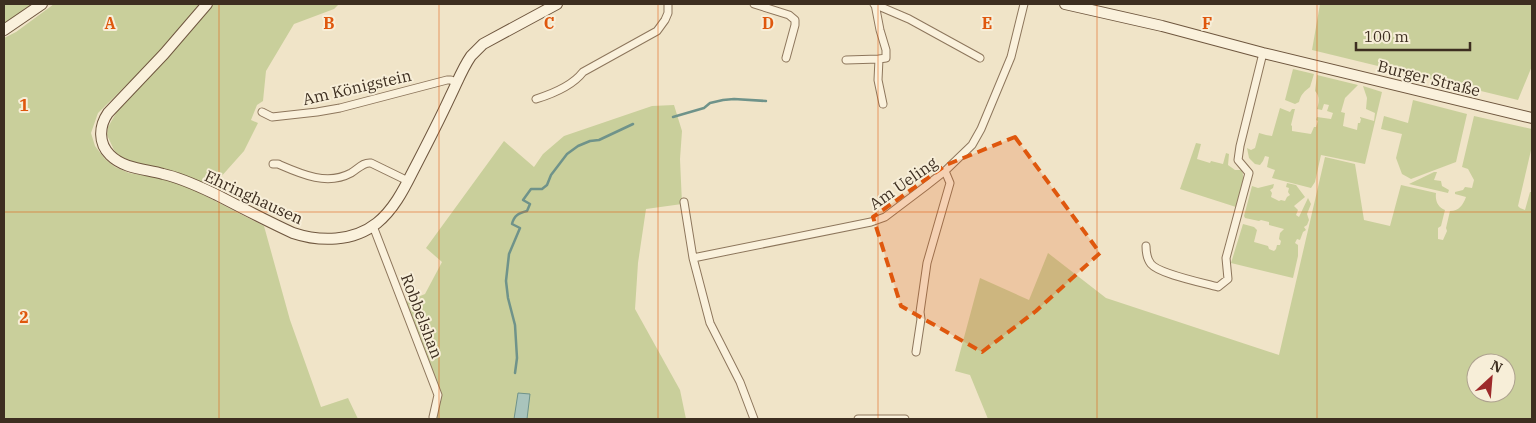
<svg xmlns="http://www.w3.org/2000/svg" width="1536" height="423" viewBox="0 0 1536 423" font-family="'IBM Plex Serif',serif">
<style>
.green{fill:#c9cf9b;fill-rule:evenodd}
.water{fill:#a9c4bc;stroke:#6f938a}
.lines{fill:none;stroke-linecap:round;stroke-linejoin:round}
.stream{stroke:#6f938a;stroke-width:2.5}
.minor-casing{stroke:#8d765c;stroke-width:9}
.secondary-casing{stroke:#6f573f;stroke-width:12}
.minor{stroke:#faf1dc;stroke-width:7}
.secondary{stroke:#faf1dc;stroke-width:10}
.marked{fill:#df570d;fill-opacity:0.2;stroke:#df570d;stroke-width:4;stroke-dasharray:10 6;stroke-linejoin:round}
.grid{fill:none;stroke:#df570d;stroke-width:1;stroke-opacity:0.55}
.labels{text-anchor:middle;dominant-baseline:central;stroke-width:4;stroke-linejoin:round;paint-order:stroke}
.street-label{font-size:16px;fill:#3d2e20;stroke:#f7eed8}
.grid-label{font-size:16px;text-anchor:middle;font-weight:bold;fill:#df570d;stroke:#f7eed8;stroke-width:4;stroke-linejoin:round;paint-order:stroke}
</style>
<rect width="100%" height="100%" fill="#f0e4c8"/>
<path class="green" d="M4,4H34L4,24Z
M54,4H200L157,55L98,113L91,133L95,146L105,159L115,167L129,173L160,178L186,186L264,226L290,320L321,407L348,398L358,419H4V38L16,32Z
M214,4H339L334,9L294,24L266,71L263,101L257,105L251,120L258,123L244,151L211,188L179,173L139,164L119,156L114,150L107,135L108,127L119,108L185,38Z
M1320,4H1532V66L1518,100L1312,50Z
M1293,69L1314,74L1310,87C1304,92 1301,94 1299,102L1295,104L1285,100Z
M1317,75L1358,85L1345,98L1341,112L1345,113L1343,126L1357,130L1358,123H1360L1361,119L1360,118V117L1374,121L1375,113L1366,109L1367,98L1363,86L1382,92L1365,164L1321,155L1315,182L1311,188L1272,178L1275,170L1267,167L1269,157L1265,156L1263,161L1260,165L1255,164L1249,158L1247,148L1251,150L1255,148L1259,133L1266,135L1272,136L1280,108L1290,112L1292,109H1295L1291,125L1292,126V131L1311,134L1314,127H1316L1318,121L1316,120L1317,117L1331,119L1333,113L1327,111L1329,105L1324,104L1322,110L1317,109C1319,102 1320,96 1315,91Z
M1413,100L1467,114L1456,162L1411,179L1402,174L1396,158L1402,134L1381,129L1384,116L1408,123Z
M674,105L682,131L680,159L682,204L646,209L638,263L635,309L680,390L686,419H435L439,394L406,302L425,294L442,262L426,248L504,141L534,167L543,154L564,136L652,106Z
M1474,116L1532,129V146L1518,206L1520,208L1525,210L1530,192H1532V419H988L970,375L955,371L980,278L1029,300L1048,253L1106,298L1279,355L1325,157L1355,164L1364,220L1390,226L1401,185L1436,193C1435,201 1438,207 1445,210L1441,226L1438,228V239L1443,240L1447,231L1446,228L1450,211C1459,211 1463,205 1466,197L1455,194V192L1463,190L1465,187L1472,188L1474,180L1468,169L1462,167ZM1476,363H1506V393H1476Z
M1196,143L1201,144L1197,159L1210,163L1211,161L1223,164L1226,153L1229,154L1228,165L1235,170H1242C1246,182 1239,196 1236,207L1180,189Z
M1434,172H1437L1434,180L1441,181L1442,186L1449,190L1448,193L1409,184Z
M1287,183L1296,185L1305,197L1294,206L1298,210L1296,215L1299,217L1308,198L1311,204L1307,214L1309,220L1307,225L1304,227L1306,230L1303,232L1300,240L1297,239L1295,243L1298,245V256L1293,278L1231,263L1243,224L1254,227L1257,230L1254,242L1268,246L1269,249L1274,251L1276,249L1277,245H1280L1281,241L1279,239L1280,233L1284,229L1269,225V222L1261,220L1259,221L1245,218L1244,216L1252,186L1258,188L1274,184L1273,188L1270,190L1272,193L1271,197L1279,201L1281,200L1285,201L1287,197L1290,195L1288,192L1289,188L1286,187Z"/>
<path class="water" d="M518,393L530,394L527,419H514Z"/>
<g class="lines">
<path class="stream" d="M673,117L704,108L710,103L723,100L734,99L766,101
M515,373L517,358L515,325L508,298L506,281L509,254L520,228L512,224C514,215 519,213 527,211L530,204L523,200L531,189H542L547,185L551,175L567,154L578,146L590,141L599,140L633,124"/>
<defs>
<path id="minor" d="M754,4L789,15L795,20V25L786,58
M874,4L909,19L980,58
M875,4L880,30L886,50V58L879,59L878,80L883,104
M846,60L879,59
M536,99C552,94 573,85 583,72L657,31L665,20L668,13V4
M262,112L272,117L317,112L340,108L447,80H451L457,83
M273,164H278C301,174 327,186 351,173C358,169 363,162 371,163L408,181
M684,202L693,258
M373,226L438,395L433,417
M1146,246C1146,252 1147,259 1151,264C1159,274 1204,283 1218,287L1228,279L1226,258L1249,173L1238,160L1240,146L1263,53
M916,352L921,319L920,312L927,263L950,183L945,171
M754,419L740,382L710,323L693,258L871,222L885,217L926,186L945,171L972,145L981,129L1011,57L1024,4
M858,419H905"/>
<path id="secondary" d="M207,4L164,54L108,113C99,126 98,143 110,155C124,169 145,169 163,174C182,178 200,187 217,195C242,208 267,221 293,233C320,242 353,242 377,223C393,210 403,191 412,173C425,148 438,123 450,97C457,83 462,69 471,56L483,44L557,4
M1065,4L1162,26L1263,53L1532,118
M4,30L42,4"/>
</defs>
<use href="#minor" class="minor-casing"/>
<use href="#secondary" class="secondary-casing"/>
<use href="#minor" class="minor"/>
<use href="#secondary" class="secondary"/>
</g>
<path class="marked" d="M1015,137L1100,253L1036,311L982,352L901,306L873,217L946,165Z"/>
<path class="grid" d="M219,4V419M439,4V419M658,4V419M878,4V419M1097,4V419M1317,4V419M4,212H1532"/>
<g class="labels">
<g class="street-label">
<text transform="translate(1429 78) rotate(14)">Burger Straße</text>
<text transform="translate(357 87) rotate(-13)">Am Königstein</text>
<text transform="translate(903 183) rotate(-35)">Am Ueling</text>
<text transform="translate(254 197) rotate(25)">Ehringhausen</text>
<text transform="translate(422 316) rotate(69)">Robbelshan</text>
</g>
</g>
<g class="grid-label">
<text x="110" y="29">A</text>
<text x="329" y="29">B</text>
<text x="549" y="29">C</text>
<text x="768" y="29">D</text>
<text x="987" y="29">E</text>
<text x="1207" y="29">F</text>
<text x="24" y="111">1</text>
<text x="24" y="323">2</text>
</g>
<rect width="1536" height="423" fill="none" stroke="#3d2e20" stroke-width="10"/>
<g transform="translate(1491 378) rotate(26)"><circle r="24" fill="#f7eed8" stroke="#ada18e"/>
<path d="M0-4L9 19L0 12L-9 19Z" fill="#9e2a2b"/>
<text y="-8" font-size="14" font-weight="bold" text-anchor="middle" fill="#3d2e20">N</text>
</g>
<path d="M1356 42v8h114v-8" fill="none" stroke="#3d2e20" stroke-width="2.5"/>
<text x="1364" y="42" font-size="15" fill="#3d2e20" stroke="#f7eed8" stroke-width="4" paint-order="stroke">100 m</text>
</svg>
